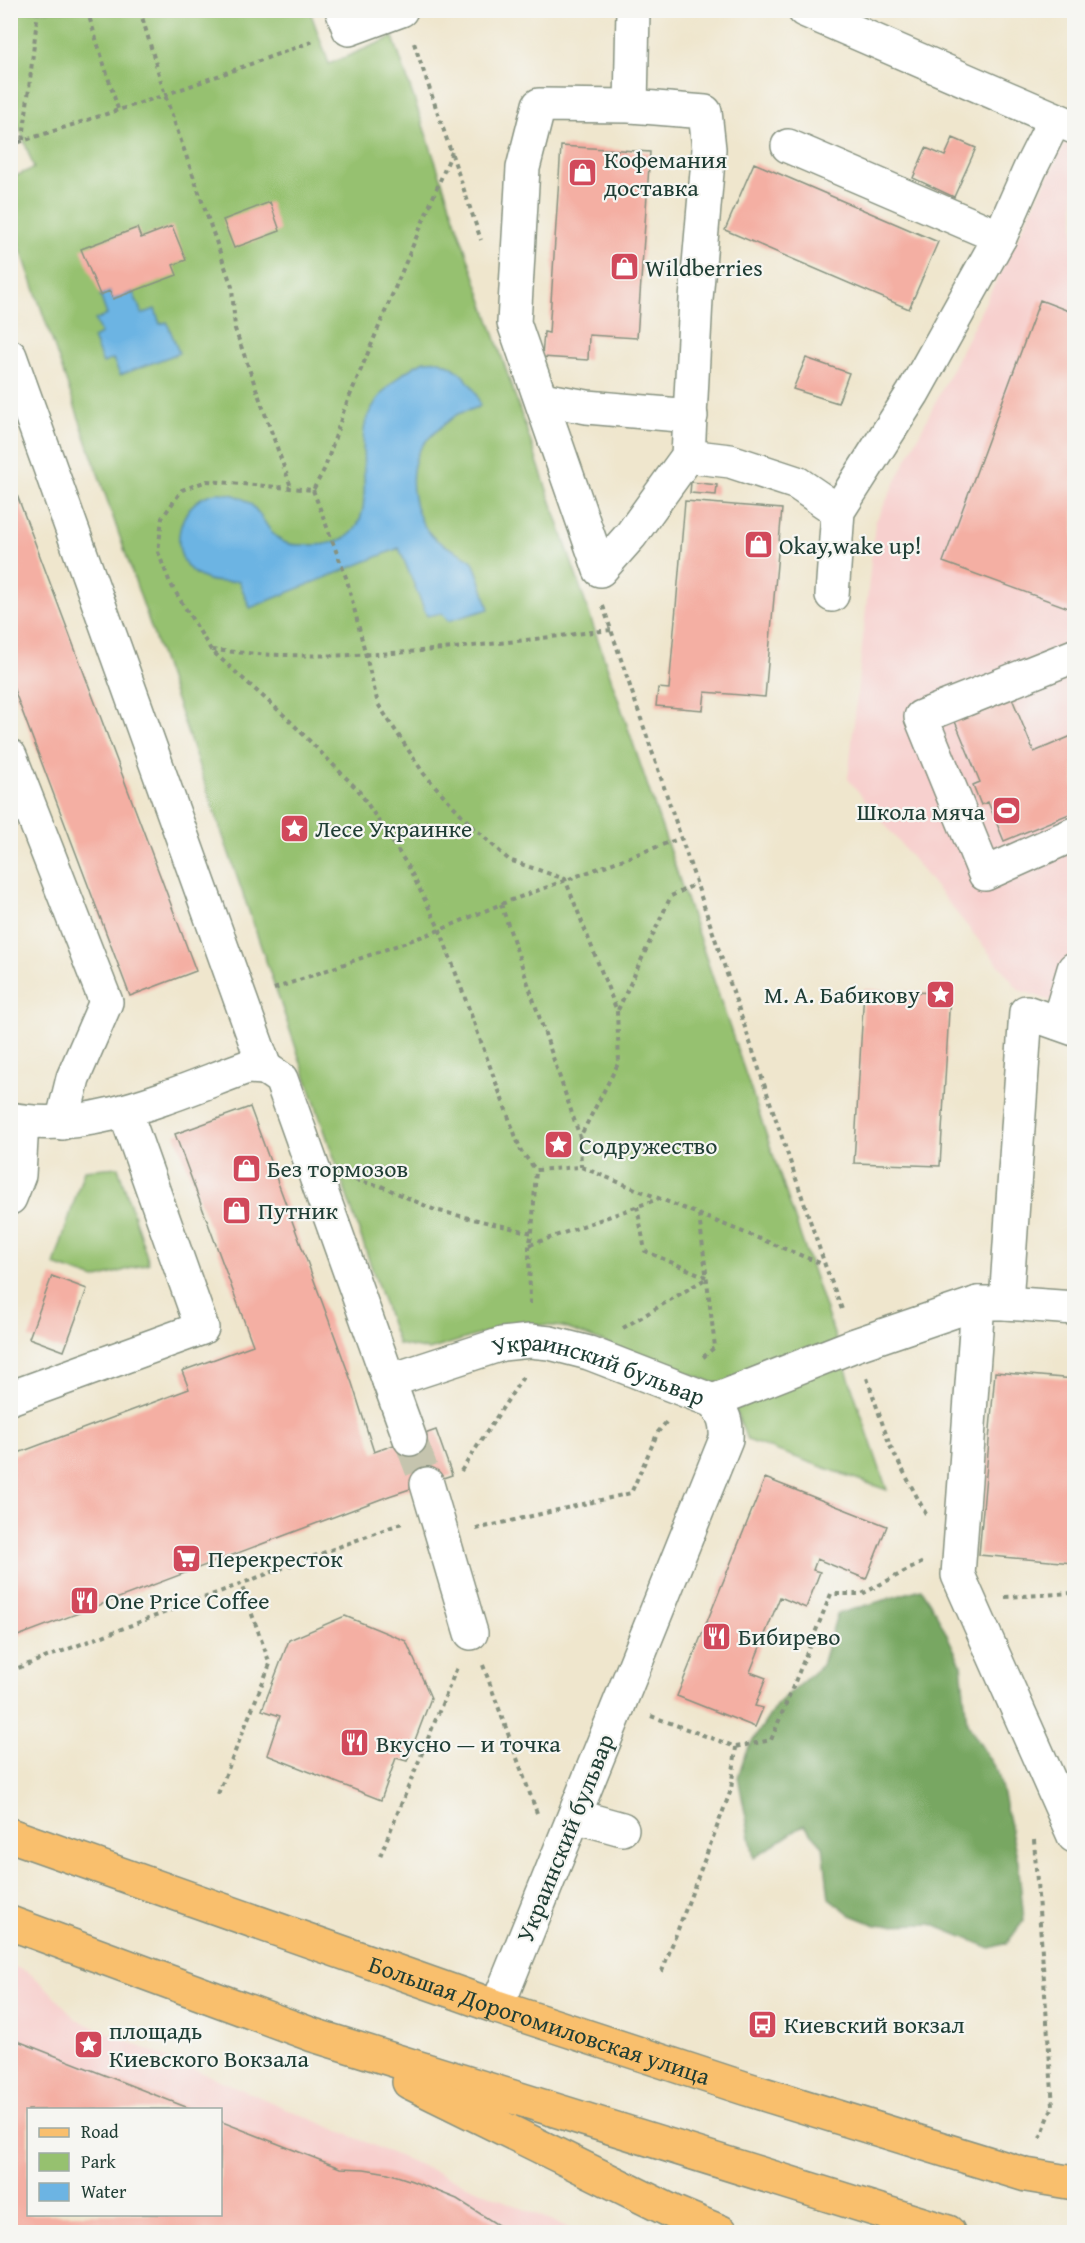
<svg xmlns="http://www.w3.org/2000/svg" width="1085" height="2243" viewBox="0 0 1085 2243" font-family="'Gentium Book Plus',serif">
<style>
.built{fill:#f7d0ce;fill-rule:evenodd}
.green{fill:#96c16f;stroke:#5a7f52;stroke-width:1.5}
.forest{fill:#78a762;stroke:#4c724b;stroke-width:1.5}
.water{fill:#6cb4e3;stroke:#46788c;stroke-width:1.5}
.building{fill:#f4afa3}
.lines{fill:none;stroke-linecap:round;stroke-linejoin:round}
.minor-tunnel{stroke:#c5c4ae;stroke-width:33;stroke-dasharray:33 16;stroke-linecap:butt}
.minor-casing{stroke:#879280;stroke-width:36}
.major-casing{stroke:#879280;stroke-width:36}
.path{stroke:#879280;stroke-width:4;stroke-dasharray:4.5 4.5;stroke-linecap:butt}
.minor{stroke:#fff;stroke-width:33}
.major{stroke:#f9bf6d;stroke-width:33}
.labels{text-anchor:middle;dominant-baseline:central;stroke-width:4.5;stroke-linejoin:round;paint-order:stroke}
.poi-label{font-size:24px;fill:#1f3d34;stroke:#f6f6f2;text-anchor:start}
.street-label{font-size:24px;fill:#1f3d34;stroke:#f6f6f2}
</style>
<rect width="100%" height="100%" fill="#f6f6f2"/>
<filter id="ink" filterUnits="userSpaceOnUse"><feTurbulence type="fractalNoise" baseFrequency=".0167" numOctaves="2"/><feDisplacementMap in="SourceGraphic" scale="12" xChannelSelector="R" yChannelSelector="G"/><feConvolveMatrix kernelMatrix="1 2 1 2 8 2 1 2 1" color-interpolation-filters="sRGB"/></filter>
<filter id="wash" filterUnits="userSpaceOnUse"><feTurbulence type="fractalNoise" baseFrequency=".008" numOctaves="4" result="noise"/><feDisplacementMap in="SourceGraphic" scale="24" xChannelSelector="R" yChannelSelector="G"/><feGaussianBlur stdDeviation="1.35" result="paint"/><feColorMatrix in="noise" values="0 0 0 0 0 0 0 0 0 0 0 0 0 0 0 0 0 1.4 0 .05"/><feComposite in="paint" operator="in"/></filter>
<g filter="url(#wash)">
<rect width="100%" height="100%" fill="#efe6cd"/>
<path class="built" d="M1065,143L1074,146V1009L1019,990L848,779L875,523Z
M10,1965L28,1972L44,1985L76,2019L87,2024L578,2232H11ZM28,2110H220V2214H28Z"/>
<path class="green" d="M11,11H310L329,64L393,37L887,1490L747,1440L727,1388L563,1327L528,1324L497,1329L429,1350L398,1344L11,221V178L34,168L11,105Z
M118,1167L149,1263L95,1279L54,1265L84,1170Z"/>
<path class="forest" d="M921,1589L936,1612L961,1664L967,1723L998,1773L1018,1861L1024,1920L1007,1943L990,1948L931,1924L876,1925L851,1915L829,1898L823,1846L804,1825L754,1858L738,1777L746,1751L777,1704L822,1665L837,1614Z"/>
<path class="water" d="M110,291L113,299L133,292L142,314L155,309L160,324L167,322L179,353L120,375L113,359L103,363L93,338L101,334L95,320L107,315L100,295Z
M424,361C429,361 435,360 439,361C458,366 477,387 480,406C472,411 461,411 455,416C442,426 422,441 417,455C407,481 414,518 433,537C442,546 467,555 472,561C478,570 485,597 489,609L448,621L442,613L427,616L399,548L250,608L239,581C226,582 214,583 203,578C164,562 175,499 216,493C220,492 225,494 230,494C264,501 262,534 286,543C294,546 306,545 314,545C324,545 339,542 348,536C378,515 355,450 367,418C377,393 401,372 424,361Z"/>
<g id="blocks">
<path class="building" d="M953,138L976,148L954,197L913,178L926,148L945,156Z
M561,146L650,152L637,338L589,335L588,360L542,357L544,332L549,333Z
M754,163L938,242L909,309L725,230Z
M270,202L280,231L234,248L223,220Z
M172,226L186,260L173,265L177,275L113,299L110,291L100,295L81,249L137,228L141,238Z
M1040,300L1074,313V610L943,562Z
M806,358L849,373L838,403L793,389Z
M11,479L196,971L130,996L10,679Z
M691,482L717,485L716,495L690,493Z
M685,501L782,509L765,697L705,692L703,710L656,706L658,688L669,689Z
M1011,696L1034,752L1074,735V812L1004,841L988,802L981,805L973,785L980,782L954,719Z
M864,989L950,994L940,1166L854,1163Z
M250,1107L352,1383L374,1452L436,1430L452,1475L389,1496L10,1639V1456L189,1389L182,1371L253,1345L175,1134Z
M52,1276L87,1289L64,1351L29,1338Z
M995,1372L1074,1379V1539L1073,1563L979,1555Z
M765,1478L887,1526L866,1579L817,1559L813,1570L820,1572L806,1608L780,1597L750,1672L766,1678L755,1706L763,1708L755,1727L677,1696Z
M345,1616L406,1641L431,1698L407,1761L396,1758L381,1800L267,1755L280,1716L262,1710L289,1640Z
M10,2038L191,2109L28,2110V2214H220V2121L340,2168L364,2169L388,2173L412,2181L457,2199L509,2232H10Z"/>
</g>
</g>
<g filter="url(#ink)">
<use href="#blocks" fill-opacity="0" stroke="#879280" stroke-width="1.5"/>
<g class="lines">
<path class="minor-tunnel" d="M410,1439L427,1484"/>
<defs>
<g id="minor">
<path d="M342,10L349,29L401,10"/>
<path d="M804,10L1074,127"/>
<path d="M539,105L631,106L705,112L709,149L696,299L688,456L631,535L600,570L514,323L523,168Z"/>
<path d="M631,106L633,10"/>
<path d="M788,146L1000,237"/>
<path d="M10,356L265,1068"/>
<path d="M542,399L587,407L691,416"/>
<path d="M688,456L730,461L797,483L838,511"/>
<path d="M832,595L838,511L913,393L1000,237L1030,169L1055,119"/>
<path d="M1074,656L921,717L985,874L1074,834"/>
<path d="M10,756L106,1002L73,1078L62,1123"/>
<path d="M1058,1023L1074,969"/>
<path id="s1" d="M265,1068L281,1079L389,1381L502,1344L530,1341L550,1343L589,1353L713,1401C724,1414 727,1422 726,1439L497,2007"/>
<path d="M10,1119C89,1135 175,1093 247,1067L265,1068"/>
<path d="M10,1198L19,1175L22,1122"/>
<path d="M978,1303L958,1575L1074,1836"/>
<path d="M1006,1303L1026,1012L1074,1029"/>
<path d="M389,1381L410,1439"/>
<path d="M10,1398L202,1328L125,1111"/>
<path d="M713,1401L855,1345L978,1303H1006L1074,1308"/>
<path d="M427,1484L471,1633"/>
<path d="M575,1816L622,1829"/>
</g>
<g id="major">
<path id="s2" d="M10,1835L497,2007L744,2088L1026,2175L1074,2183"/>
<path d="M10,1923L313,2035L948,2232"/>
<path d="M409,2082L675,2213L721,2232"/>
</g>
</defs>
<use href="#minor" class="minor-casing"/>
<use href="#major" class="major-casing"/>
<path class="path" d="M87,10L118,109
M140,10L165,95L232,287L235,329L291,487
M414,43L481,240
M23,140L38,10
M10,145L165,95L314,41
M452,152L344,410L325,468L313,490L207,481L182,490L162,518L158,552L170,583L211,650L286,717L359,791L408,866L440,930L521,1151L536,1170L581,1167L825,1265
M313,490L347,580L378,704L424,774L470,824L509,860L565,879L617,1011L619,1062L580,1137L581,1167
M603,606L825,1265L843,1312
M212,650C236,652 261,655 285,655C394,659 503,642 611,630
M501,904L580,1137
M274,989L440,930L501,904L681,838
M618,1010L671,896L696,884
M355,1180L381,1186L435,1210L532,1233
M637,1206L645,1251L706,1277
M699,1215L715,1347L701,1359
M530,1245L658,1199
M530,1304L529,1245L532,1233L536,1170
M623,1328L707,1278
M867,1378L890,1446L926,1514
M461,1471L523,1377
M476,1529L631,1493L658,1432L668,1420
M1005,1597L1074,1593
M483,1665L537,1813
M10,1671L402,1523
M651,1716L736,1747L731,1790L661,1974
M736,1747L771,1740L831,1594H862L923,1562
M218,1794L270,1664L241,1584
M1034,1840L1053,2106L1039,2141
M380,1856L458,1665"/>
<use href="#minor" class="minor"/>
<use href="#major" class="major"/>
</g>
</g>
<defs>
<symbol id="shop-square" viewBox="-11 -11 22 22"><rect x="-9" y="-9" width="18" height="18" rx="4" fill="#d1495b" stroke="#f6f6f2"/><path d="M-5-2.5h2.3a2.7 3.5 0 0 1 5.4 0H5L5.5 6h-11ZM-1.5-2.5h3a1.5 2.3 0 0 0-3 0Z" fill="#fff"/></symbol>
<symbol id="stadium-square" viewBox="-11 -11 22 22"><rect x="-9" y="-9" width="18" height="18" rx="4" fill="#d1495b" stroke="#f6f6f2"/><path d="M0-5a6.5 5 0 1 0 0 10a6.5 5 0 1 0 0-10ZM-3.5-1.8h7v3.6h-7Z" fill="#fff"/></symbol>
<symbol id="sight-square" viewBox="-11 -11 22 22"><rect x="-9" y="-9" width="18" height="18" rx="4" fill="#d1495b" stroke="#f6f6f2"/><path d="M0-6L1.8-2.2L6-1.7L2.9 1.2L3.7 5.4L0 3.3L-3.7 5.4L-2.9 1.2L-6-1.7L-1.8-2.2Z" fill="#fff"/></symbol>
<symbol id="supermarket-square" viewBox="-11 -11 22 22"><rect x="-9" y="-9" width="18" height="18" rx="4" fill="#d1495b" stroke="#f6f6f2"/><path d="M-6-5.5h2.5l.6 2H6L4.5 2H-2.5L-4.4-4H-6ZM-1.5 3.2a1.3 1.3 0 1 0 .1 0ZM3 3.2a1.3 1.3 0 1 0 .1 0Z" fill="#fff"/></symbol>
<symbol id="restaurant-square" viewBox="-11 -11 22 22"><rect x="-9" y="-9" width="18" height="18" rx="4" fill="#d1495b" stroke="#f6f6f2"/><path d="M-5-6h1v4h1v-4h1v4h1v-4h1v5L-1.5 .5V6h-2V.5L-5-1ZM5-6V6H3V1.5H1.5Q1.5-4 5-6Z" fill="#fff"/></symbol>
<symbol id="bus-square" viewBox="-11 -11 22 22"><rect x="-9" y="-9" width="18" height="18" rx="4" fill="#d1495b" stroke="#f6f6f2"/><path d="M-5-6H5V4H4V6H2V4H-2V6H-4V4H-5ZM-3.5-4V0h7V-4ZM-3.5 1.2v1.5H-2V1.2ZM2 1.2v1.5H3.5V1.2Z" fill="#fff"/></symbol>
</defs>
<g fill-rule="evenodd">
<use href="#shop-square" x="566" y="156" width="33" height="33"/>
<use href="#shop-square" x="608" y="250" width="33" height="33"/>
<use href="#shop-square" x="742" y="528" width="33" height="33"/>
<use href="#stadium-square" x="990" y="794" width="33" height="33"/>
<use href="#sight-square" x="278" y="812" width="33" height="33"/>
<use href="#sight-square" x="924" y="978" width="33" height="33"/>
<use href="#sight-square" x="542" y="1128" width="33" height="33"/>
<use href="#shop-square" x="230" y="1152" width="33" height="33"/>
<use href="#shop-square" x="220" y="1194" width="33" height="33"/>
<use href="#supermarket-square" x="170" y="1542" width="33" height="33"/>
<use href="#restaurant-square" x="68" y="1584" width="33" height="33"/>
<use href="#restaurant-square" x="700" y="1620" width="33" height="33"/>
<use href="#restaurant-square" x="338" y="1726" width="33" height="33"/>
<use href="#bus-square" x="746" y="2008" width="33" height="33"/>
<use href="#sight-square" x="72" y="2028" width="33" height="33"/>
</g>
<g class="labels">
<g class="poi-label">
<text x="604" y="159">Кофемания<tspan x="604" dy="28">доставка</tspan></text>
<text x="645" y="267">Wildberries</text>
<text x="779" y="545">Okay,wake up!</text>
<text x="985" y="811" text-anchor="end">Школа мяча</text>
<text x="315" y="828">Лесе Украинке</text>
<text x="920" y="994" text-anchor="end">М. А. Бабикову</text>
<text x="579" y="1145">Содружество</text>
<text x="267" y="1168">Без тормозов</text>
<text x="258" y="1210">Путник</text>
<text x="208" y="1558">Перекресток</text>
<text x="105" y="1600">One Price Coffee</text>
<text x="738" y="1636">Бибирево</text>
<text x="376" y="1743">Вкусно — и точка</text>
<text x="784" y="2024">Киевский вокзал</text>
<text x="109" y="2030">площадь<tspan x="109" dy="28">Киевского Вокзала</tspan></text>
</g>
<g class="street-label">
<text stroke="none"><textPath href="#s1" startOffset="560">Украинский бульвар</textPath></text>
<text transform="translate(565 1838) rotate(-68)">Украинский бульвар</text>
<text stroke="none"><textPath href="#s2" startOffset="561">Большая Дорогомиловская улица</textPath></text>
</g>
</g>
<rect width="1085" height="2243" fill="none" stroke="#f6f6f2" stroke-width="36"/>
<rect x="27" y="2108" width="195" height="108" fill="#f6f6f2" stroke="#a0aca6" stroke-width="1.5"/>
<rect x="39" y="2128" width="30" height="9" fill="#f9bf6d" stroke="#a0aca6" stroke-width="1.5"/>
<text x="81" y="2138" font-size="18" fill="#1f3d34">Road</text>
<rect x="39" y="2153" width="30" height="18" fill="#96c16f" stroke="#a0aca6" stroke-width="1.5"/>
<text x="81" y="2168" font-size="18" fill="#1f3d34">Park</text>
<rect x="39" y="2183" width="30" height="18" fill="#6cb4e3" stroke="#a0aca6" stroke-width="1.5"/>
<text x="81" y="2198" font-size="18" fill="#1f3d34">Water</text>
</svg>
